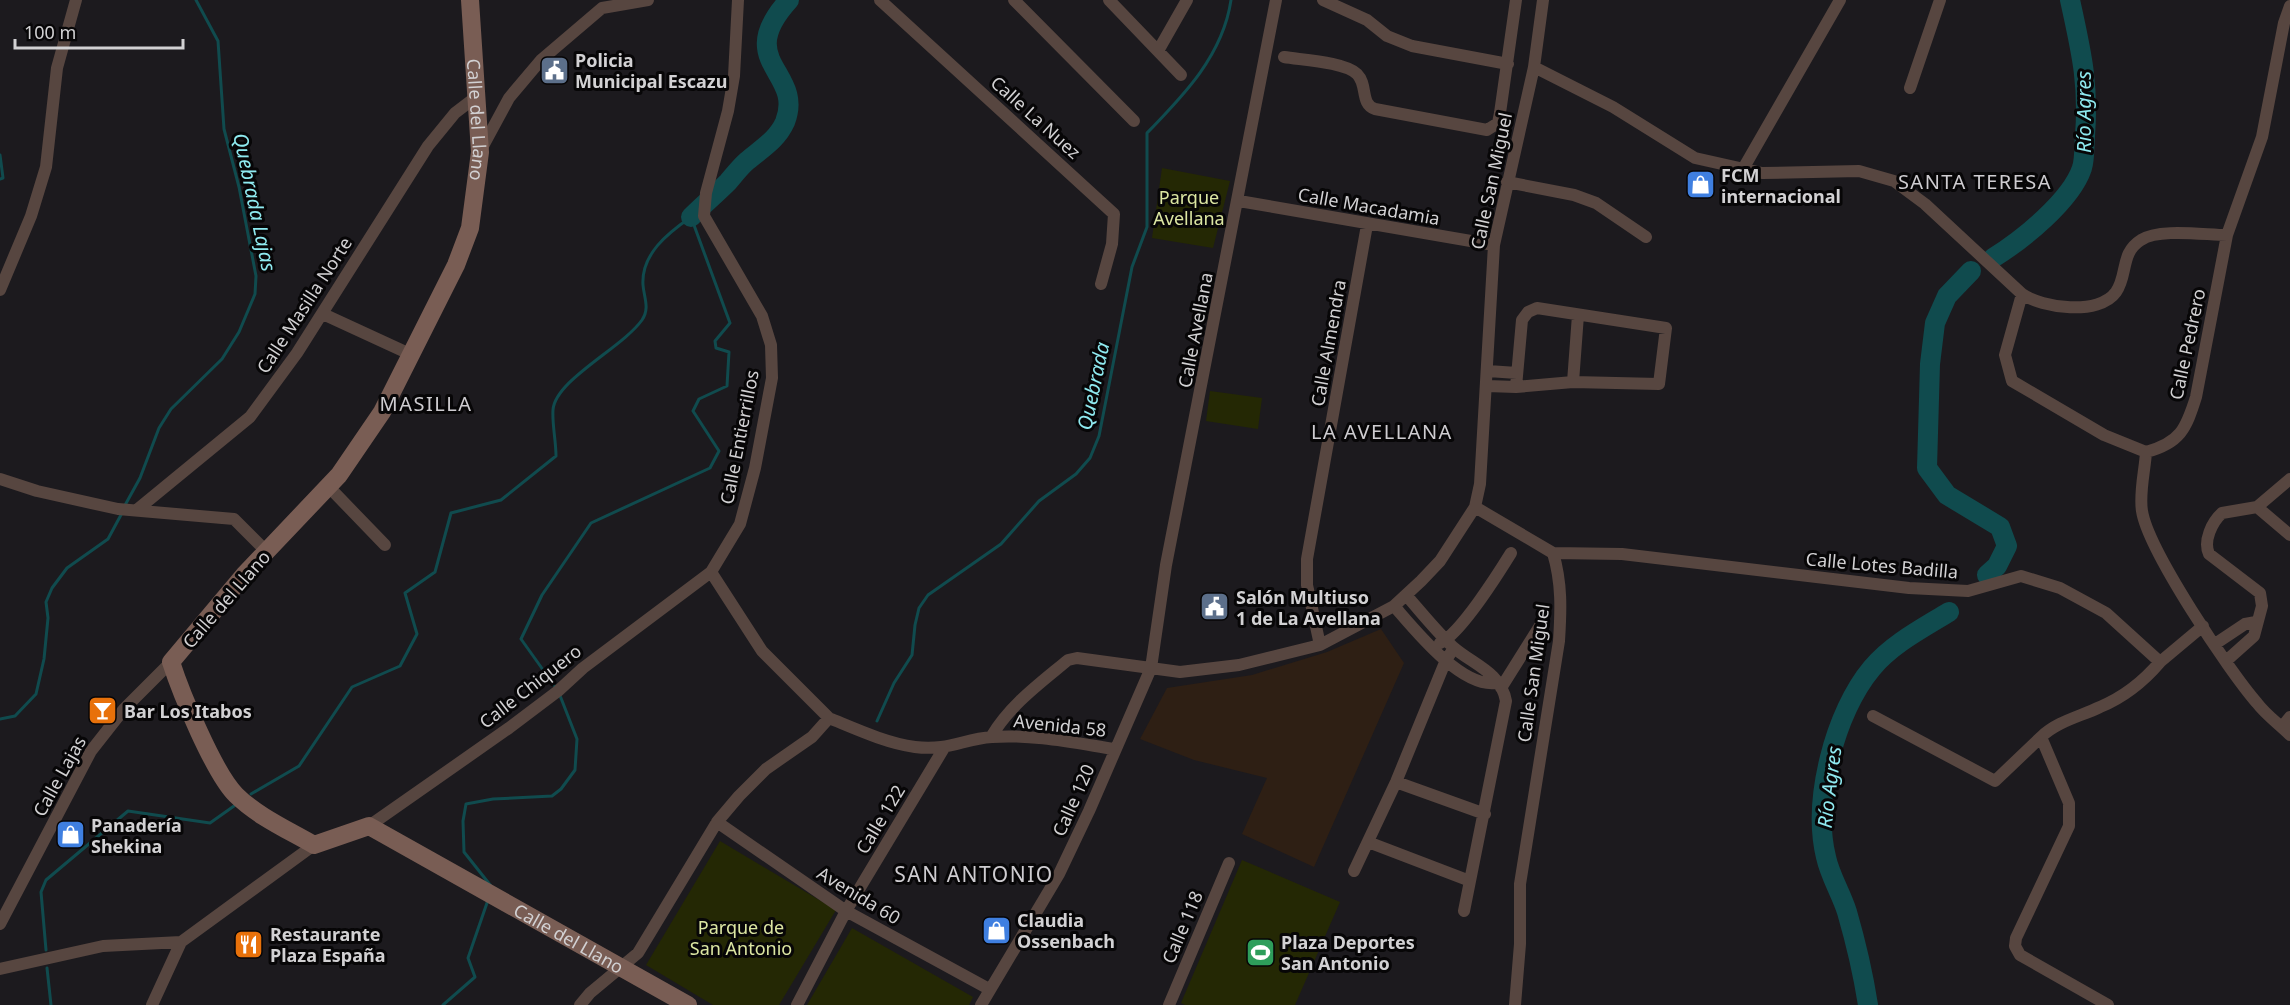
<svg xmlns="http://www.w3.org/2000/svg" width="2290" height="1005" viewBox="0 0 2290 1005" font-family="'Noto Sans',sans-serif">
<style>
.industrial{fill:#2e1f14}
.green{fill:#242804}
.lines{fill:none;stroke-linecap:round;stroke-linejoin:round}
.stream{stroke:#104b4e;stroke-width:3}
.river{stroke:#104b4e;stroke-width:20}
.street{stroke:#574640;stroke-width:12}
.secondary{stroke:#795d54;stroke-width:18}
.labels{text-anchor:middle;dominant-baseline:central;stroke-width:6;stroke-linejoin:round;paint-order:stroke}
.poi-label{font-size:18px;font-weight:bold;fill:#d2d1d3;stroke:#070607;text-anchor:start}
.street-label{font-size:18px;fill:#d2d1d3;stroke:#070607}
.park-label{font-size:18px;fill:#dce6a2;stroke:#070607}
.water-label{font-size:20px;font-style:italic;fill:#8feaf0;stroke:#070607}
.neighbourhood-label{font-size:20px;letter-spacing:1.5px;fill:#ceccd0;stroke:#070607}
.quarter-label{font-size:21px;letter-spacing:1.5px;fill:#ceccd0;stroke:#070607}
</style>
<rect width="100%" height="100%" fill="#1c1a1e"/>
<path class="industrial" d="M1381,629L1404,663L1314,867L1242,834L1267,778L1194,760L1140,739L1167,688L1252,675L1327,652Z"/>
<path class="green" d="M1162,168L1230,181L1213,248L1152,238Z
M1210,391L1262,398L1258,429L1206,421Z
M720,841L836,910L779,1005H713L646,965Z
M1242,860L1340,902L1295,1005H1185L1181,1003Z
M852,928L973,997L969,1005H807Z"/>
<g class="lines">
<path class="stream" d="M0,155L3,178L0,179
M124,507L140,478L159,428L171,409L222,359L239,332L255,294L256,276L239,187L224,129L218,41L196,0
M0,719L15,716L36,694L44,659L48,618L46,602L52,588L67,568L108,539L122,513
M877,721L894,683L912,655L915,625L919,608L928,595L1001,544L1039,501L1076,474L1090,458L1099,436L1132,267L1147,227V133C1184,95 1223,55 1231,0
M251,794L299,766L352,687L400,666L417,634L405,593L435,572L451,513L501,500L556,456C556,441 552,424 553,410C555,380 622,348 642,320C650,308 644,298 643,285C641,254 668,233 691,217L730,323L715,341L716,348L729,352L727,386L699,399L693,411L719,451L710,468L591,523L542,595L521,639L556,688
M491,886L464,852L463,821L466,804L493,799L552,796L561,789L575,770L577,739L559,693
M46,950L41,892L46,880L128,811L210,823L234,806
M47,968L51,1005
M443,1005L475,977L468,958L488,900"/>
<path class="river" d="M691,217C703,205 716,194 728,182C734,175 740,167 747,161C761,149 777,140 785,122C805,71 732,63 789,0
M1993,258C2022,240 2071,201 2082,168C2085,158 2084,146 2085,136C2089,82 2081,51 2070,0
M1971,271L1947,296L1935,323L1930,364L1927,468L1947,495L2000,527L2007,546L1997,566L1987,575
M1868,1005C1863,973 1856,943 1847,912C1841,893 1830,876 1826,857C1812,800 1835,712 1872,668C1892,644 1923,628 1949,612"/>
<path class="street" d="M880,0L1114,214L1112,244L1101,284
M1014,0L1134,121
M1109,0L1181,75
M1323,0L1367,20L1387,36L1412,46L1508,64
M1158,51L1187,0
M1284,57C1302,60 1345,62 1357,74C1368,85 1360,104 1375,109L1487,130L1498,123L1500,113L1516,0
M1534,67L1613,107L1695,158L1762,173L1859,171L1894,181L1925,204L2022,294C2042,308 2099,316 2116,292C2128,275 2120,253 2141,240C2159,228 2205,235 2227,235
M1910,88L1940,0
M482,148L509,98L541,60L602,8L648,0
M1743,169L1840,0
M1507,182L1574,195L1596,203L1646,237
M1239,201L1494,245
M0,290L31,216L46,167L57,68L76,0
M2022,294L2005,355L2012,381L2104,435L2146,452
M323,314L412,355
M1488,371L1517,373
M1573,382L1578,315
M1487,386L1516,387L1573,382L1659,384L1666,328L1537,308L1528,312L1522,320L1516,387
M2146,452C2180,443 2186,429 2196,397L2227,235L2262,137L2284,23L2290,6
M2146,452C2145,470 2139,493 2142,511C2148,550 2229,671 2257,703C2266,715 2279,724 2290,735
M0,479L37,491L118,509L234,519L267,552
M328,486L385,545
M1475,507L1553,553C1562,583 1561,610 1559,641L1520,884V944L1515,1005
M2257,507L2290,535
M138,509L250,417L297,353L428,146L455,113L476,97
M1553,553L1622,554L1909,588L1968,591L2021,576L2060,588L2106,613L2160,662L2203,626
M1406,595C1421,612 1436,631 1453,647C1472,664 1501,672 1506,701L1464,911
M1394,606C1415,630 1461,688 1496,683
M1440,643C1460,634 1498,574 1511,553
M2215,644L2245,624L2256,622
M1320,645L1307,585V559L1367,225
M2226,661L2254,636L2262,606L2260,593L2209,554C2203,541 2212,522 2222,513L2257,507L2290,479
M1501,688L1543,621
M1873,716L1995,781L2041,737
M829,718C856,729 886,743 915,747C949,751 963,739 992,737C1032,734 1075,743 1114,749
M2282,727L2290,717
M991,737C1010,705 1039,684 1068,660L1077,658L1180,672L1239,665L1320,645L1394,606L1421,581L1440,561L1475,507L1480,484L1494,245L1534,67L1543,0
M1396,782L1485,814
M717,822L846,911L989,989
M369,826L509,728L558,691L583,668L711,572L740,524L755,468L772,378L771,345L762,316L704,216L706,193L728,111L734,76L738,0
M1368,842L1470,881
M1354,871L1396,782L1446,660L1454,648
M0,924L91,751L124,709L171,662
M0,969L103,946L181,942
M152,1005L181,942L314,845
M580,1005L590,993L638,953L717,822L739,796L766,769L812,737L829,718L762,651L711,572
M797,1005L846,911L944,748
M981,1005L1059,874L1089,811L1151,668L1166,565L1276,0
M1169,1005L1229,863
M2108,1005L2020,955L2015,946L2016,938L2069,826V803L2041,737C2058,721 2079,717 2100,707C2124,697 2143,682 2160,662"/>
<path class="secondary" id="s1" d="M470,0L480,152L470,228L456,265L382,412L339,475L244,575L171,662C181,693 214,773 236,795C257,816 288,830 314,845L369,826L688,1005"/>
</g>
<defs>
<symbol id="civic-square" viewBox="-11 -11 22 22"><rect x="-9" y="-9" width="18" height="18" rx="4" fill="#5c6f8a" stroke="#070607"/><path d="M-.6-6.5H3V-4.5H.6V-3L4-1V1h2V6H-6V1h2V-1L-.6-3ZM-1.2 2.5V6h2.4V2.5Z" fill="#fff"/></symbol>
<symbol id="shop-square" viewBox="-11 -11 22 22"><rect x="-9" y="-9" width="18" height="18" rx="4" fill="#3f7fe0" stroke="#070607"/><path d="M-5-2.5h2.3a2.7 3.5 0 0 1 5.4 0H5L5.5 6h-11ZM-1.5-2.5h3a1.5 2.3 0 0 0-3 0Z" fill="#fff"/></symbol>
<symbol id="bar-square" viewBox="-11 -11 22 22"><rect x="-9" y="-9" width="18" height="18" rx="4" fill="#e8710a" stroke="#070607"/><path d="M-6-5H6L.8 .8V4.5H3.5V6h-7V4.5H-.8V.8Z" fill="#fff"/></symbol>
<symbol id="restaurant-square" viewBox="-11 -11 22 22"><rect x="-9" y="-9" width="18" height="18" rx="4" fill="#e8710a" stroke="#070607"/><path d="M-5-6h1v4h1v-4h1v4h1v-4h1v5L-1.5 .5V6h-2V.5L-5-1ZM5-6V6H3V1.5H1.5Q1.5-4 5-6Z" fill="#fff"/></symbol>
<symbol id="stadium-square" viewBox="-11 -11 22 22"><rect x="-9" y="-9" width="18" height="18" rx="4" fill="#2e9e5b" stroke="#070607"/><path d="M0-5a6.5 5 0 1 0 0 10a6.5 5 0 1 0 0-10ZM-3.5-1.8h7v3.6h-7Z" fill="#fff"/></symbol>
</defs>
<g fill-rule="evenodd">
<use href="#civic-square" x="538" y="54" width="33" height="33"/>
<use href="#shop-square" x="1684" y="168" width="33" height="33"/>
<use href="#civic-square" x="1198" y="590" width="33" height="33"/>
<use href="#bar-square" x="86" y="694" width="33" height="33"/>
<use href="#shop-square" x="54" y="818" width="33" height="33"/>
<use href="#shop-square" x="980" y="914" width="33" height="33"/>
<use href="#restaurant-square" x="232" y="928" width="33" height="33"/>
<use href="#stadium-square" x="1244" y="936" width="33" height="33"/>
</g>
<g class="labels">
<g class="poi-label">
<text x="575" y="60">Policia<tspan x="575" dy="21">Municipal Escazu</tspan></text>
<text x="1721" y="175">FCM<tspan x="1721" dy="21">internacional</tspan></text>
<text x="1236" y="597">Salón Multiuso<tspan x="1236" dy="21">1 de La Avellana</tspan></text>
<text x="124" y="711">Bar Los Itabos</text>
<text x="91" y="825">Panadería<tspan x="91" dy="21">Shekina</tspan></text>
<text x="1017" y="920">Claudia<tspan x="1017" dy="21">Ossenbach</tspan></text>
<text x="270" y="934">Restaurante<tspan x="270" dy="21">Plaza España</tspan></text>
<text x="1281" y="942">Plaza Deportes<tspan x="1281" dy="21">San Antonio</tspan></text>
</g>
<g class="street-label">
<text transform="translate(1036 117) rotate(42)">Calle La Nuez</text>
<text stroke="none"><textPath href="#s1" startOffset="120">Calle del Llano</textPath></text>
<text transform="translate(1491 181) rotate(-78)">Calle San Miguel</text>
<text transform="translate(1369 206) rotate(10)">Calle Macadamia</text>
<text transform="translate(304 305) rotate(-57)">Calle Masilla Norte</text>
<text transform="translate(1195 330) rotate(-79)">Calle Avellana</text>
<text transform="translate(1328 343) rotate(-80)">Calle Almendra</text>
<text transform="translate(2187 344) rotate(-78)">Calle Pedrero</text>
<text transform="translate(739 437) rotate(-79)">Calle Entierrillos</text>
<text transform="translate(1882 565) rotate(5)">Calle Lotes Badilla</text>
<text transform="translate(226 599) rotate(-49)">Calle del Llano</text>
<text transform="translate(1533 673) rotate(-82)">Calle San Miguel</text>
<text transform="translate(530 686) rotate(-38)">Calle Chiquero</text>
<text transform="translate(1060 725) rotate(6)">Avenida 58</text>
<text transform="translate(59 776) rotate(-61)">Calle Lajas</text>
<text transform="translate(1073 800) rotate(-66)">Calle 120</text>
<text transform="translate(880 819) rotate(-59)">Calle 122</text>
<text transform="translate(859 895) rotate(31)">Avenida 60</text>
<text transform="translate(1182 927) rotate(-67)">Calle 118</text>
<text stroke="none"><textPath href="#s1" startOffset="1290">Calle del Llano</textPath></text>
</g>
<g class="park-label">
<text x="1189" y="197">Parque<tspan x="1189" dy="21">Avellana</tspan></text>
<text x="741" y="927">Parque de<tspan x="741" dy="21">San Antonio</tspan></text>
</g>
<g class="water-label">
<text transform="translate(2083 112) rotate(-90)">Río Agres</text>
<text transform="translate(255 202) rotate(78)">Quebrada Lajas</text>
<text transform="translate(1093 386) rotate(-78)">Quebrada</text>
<text transform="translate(1829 787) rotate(-83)">Río Agres</text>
</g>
<g class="neighbourhood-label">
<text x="1975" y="181">SANTA TERESA</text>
<text x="426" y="403">MASILLA</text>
<text x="1382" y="431">LA AVELLANA</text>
</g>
<g class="quarter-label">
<text x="974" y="874">SAN ANTONIO</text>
</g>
</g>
<path d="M15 39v9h168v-9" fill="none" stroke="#d2d1d3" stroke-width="3"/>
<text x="24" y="39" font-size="18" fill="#d2d1d3" stroke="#070607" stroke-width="4.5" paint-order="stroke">100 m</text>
</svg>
